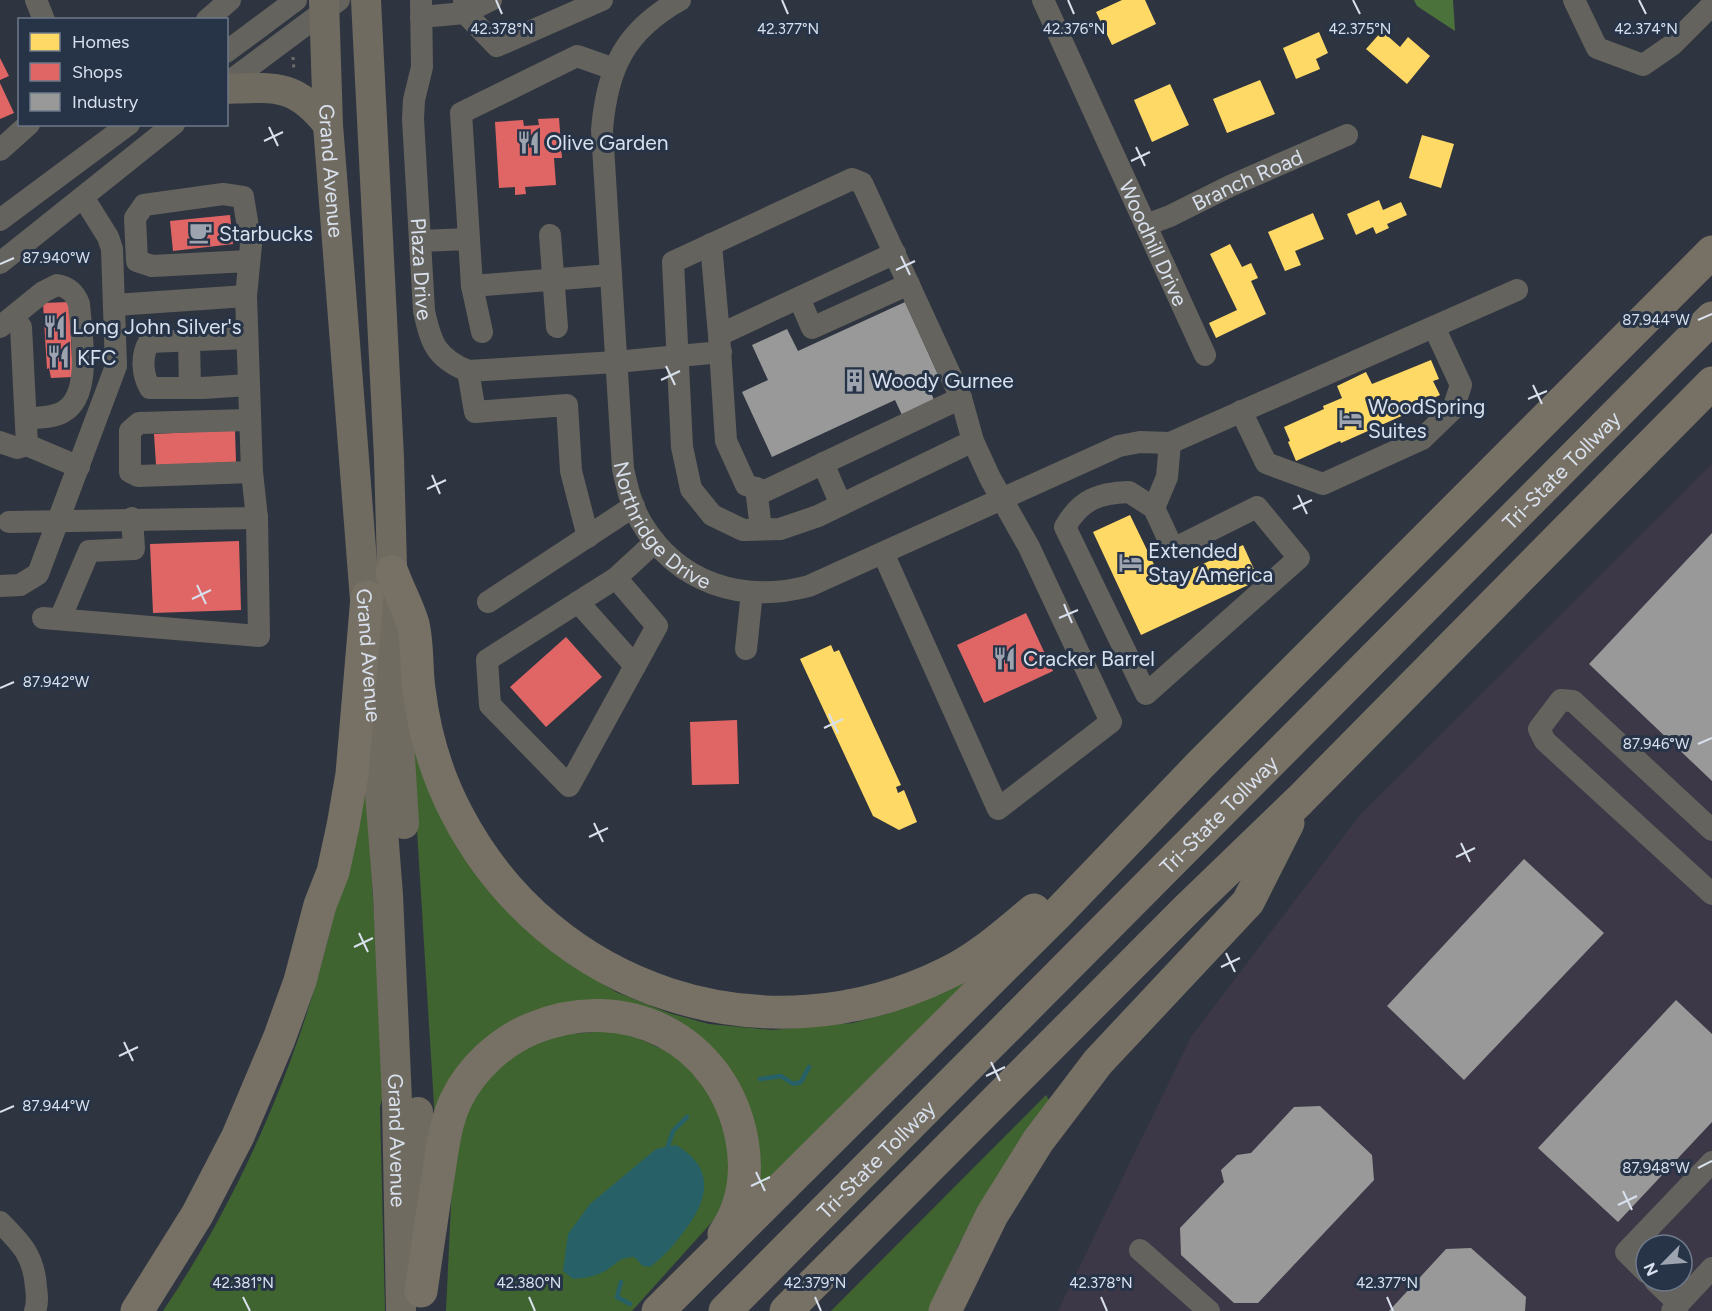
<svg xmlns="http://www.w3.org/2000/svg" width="1712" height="1311" viewBox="0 0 1712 1311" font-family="Figtree,sans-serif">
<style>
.industrial{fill:#3d3847;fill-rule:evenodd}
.green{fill:#40642f}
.forest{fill:#4c723b}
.water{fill:#276167}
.homes{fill:#ffd966}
.shops{fill:#e06666}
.industry{fill:#999}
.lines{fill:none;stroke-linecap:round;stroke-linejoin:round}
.stream{stroke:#276167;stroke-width:4.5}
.path{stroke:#6d6c6a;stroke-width:3;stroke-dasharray:3 4.5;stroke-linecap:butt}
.minor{stroke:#65635d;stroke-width:22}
.major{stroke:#706b60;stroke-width:30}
.highway{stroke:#777165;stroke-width:33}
.ticks{fill:none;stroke:#d8e0ed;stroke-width:2}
.labels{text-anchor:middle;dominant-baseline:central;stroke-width:6;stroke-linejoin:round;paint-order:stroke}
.poi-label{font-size:21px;fill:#d8e0ed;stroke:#273448;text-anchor:start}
.street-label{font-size:21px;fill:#d8e0ed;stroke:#273448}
.ticks-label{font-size:15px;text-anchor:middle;fill:#d8e0ed;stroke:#273448;stroke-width:6;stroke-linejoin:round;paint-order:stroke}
</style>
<rect width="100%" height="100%" fill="#2f3540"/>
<path class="industrial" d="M1712,464V1311H1058L1191,1037L1360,815ZM1646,1245H1682V1281H1646Z"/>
<path class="green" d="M419,748L524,927L574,966L616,992L669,1013L709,1024L772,1030L853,1023L889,1013L964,982L966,985L755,1198L731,1076L565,1004L435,1121L412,749Z
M365,772L385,1088L380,1107L385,1311H163C228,1215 281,1101 314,990C336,918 349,844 365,772Z
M620,1030L675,1055L712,1094L731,1156L728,1188L721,1212L632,1311H446L452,1183L460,1122L481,1088L501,1064L546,1036Z
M1046,1095L1049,1100L992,1187L959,1244L929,1311H831Z"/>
<path class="forest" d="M1414,0H1453L1455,31L1417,6Z"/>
<path class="water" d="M676,1145C720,1171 706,1205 679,1238C670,1249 662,1258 650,1267L643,1266L634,1257C615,1258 618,1265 603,1272C594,1277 583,1278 573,1279L563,1271L568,1234L590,1204L656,1149Z"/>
<path class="homes" d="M1122,0H1145L1156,24L1112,45L1096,12Z
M1382,31L1400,47L1408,37L1430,56L1407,84L1366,49Z
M1319,32L1328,53L1316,59L1320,69L1296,79L1283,48Z
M1260,80L1275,114L1227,133L1213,99Z
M1170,84L1189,125L1152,142L1134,100Z
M1422,135L1454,144L1441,188L1409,178Z
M1379,200L1383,210L1401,202L1407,215L1387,224L1389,228L1376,234L1373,227L1356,235L1347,214Z
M1313,213L1324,239L1295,251L1301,265L1285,271L1268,232Z
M1230,244L1242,267L1251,263L1258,278L1251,281L1266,314L1216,338L1209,323L1237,310L1210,254Z
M1431,360L1439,379L1433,381L1440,395L1414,407L1415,410L1341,443L1340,441L1296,461L1288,442L1290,441L1284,427L1324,409L1323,406L1342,398L1337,386L1366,372L1372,384Z
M1130,515L1163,583L1243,545L1259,580L1141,635L1093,532Z
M831,645L834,652L839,650L901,785L896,787L898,793L904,790L917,822L899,830L873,816L800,659Z"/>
<path class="shops" d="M0,58L9,76L0,80Z
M0,83L14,113L0,119Z
M559,118L562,158H554L556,185L525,187L526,194L515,195V187L499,188L495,122L523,120L524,126L539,125L538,119Z
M230,215L233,244L173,251L170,221Z
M69,302L73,377L51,378L49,368L47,369L43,303Z
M235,430L236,462L156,465L154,434Z
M239,541L241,610L153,613L150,544Z
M1026,613L1053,671L984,703L957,645Z
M566,637L602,677L546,727L510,687Z
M737,720L739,784L692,785L690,722Z"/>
<path class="industry" d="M905,302L940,379L928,385L934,400L902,415L895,400L772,457L742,392L768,380L752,345L787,329L798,351Z
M1712,533V781L1589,664Z
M1524,859L1604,933L1464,1080L1387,1006Z
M1676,1000L1712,1034V1122L1618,1222L1538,1148Z
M1320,1106L1372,1155L1374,1180L1258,1303H1234L1181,1255L1180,1228L1224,1182L1221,1170L1237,1155L1251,1153L1294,1107Z
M1471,1248L1526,1297L1525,1311H1389L1446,1249Z"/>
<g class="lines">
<path class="stream" d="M760,1079L781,1076L793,1084L801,1082L809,1067
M666,1152L673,1131L687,1117
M621,1282L617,1297L630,1304"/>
<path class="path" d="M293,57L294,71"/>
<g class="minor">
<path d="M36,0L44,20"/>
<path id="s1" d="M421,0L422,67L414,100L413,119L424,311C431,343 436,358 468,371L616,362L721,352"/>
<path d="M464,0L465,13L497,46L602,0"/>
<path id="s2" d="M680,0C625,31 607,68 602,130L623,469C627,487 631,505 641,522C677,583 742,604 809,586L1119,446L1140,442L1170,443L1517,290"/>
<path id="s3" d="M1043,0L1205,355"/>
<path d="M1574,0L1597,48L1643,65L1672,45L1712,5"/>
<path d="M421,17L465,13L491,0"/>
<path d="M207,20L230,0"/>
<path d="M226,52L296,0"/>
<path d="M226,84L339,0"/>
<path d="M0,150L29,124"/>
<path d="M0,220L129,124"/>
<path id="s4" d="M1146,225L1170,216L1230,186L1347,135"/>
<path d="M550,235L557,327"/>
<path d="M420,241L469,239"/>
<path d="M711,244L719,335L726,441L746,485L765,491L961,398"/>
<path d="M0,263L174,124"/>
<path d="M472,286L611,275"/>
<path d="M799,298L812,328L909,284"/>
<path d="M115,305L246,296"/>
<path d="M13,317L21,327L27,445"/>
<path d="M0,327L43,292L57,285C69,287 75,293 79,304C81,333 93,396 63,412C53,418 38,417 26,419"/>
<path d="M482,332L472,286L461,113L577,56L614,69"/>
<path d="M719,335L895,253"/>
<path d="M247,338L149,342C141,356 142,374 150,388H202L249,385"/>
<path d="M189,340L190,388"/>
<path d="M468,371L475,412L567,405L571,471L588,537"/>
<path d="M1241,411L1266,463L1323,484L1422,439L1453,409L1461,385L1434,327"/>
<path d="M250,420L139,423L130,431V472L138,476L252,472"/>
<path d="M0,442L17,448L27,445L79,467"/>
<path d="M823,463L841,505"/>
<path d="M756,488L761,529"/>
<path d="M1129,492L1154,508L1173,549L1257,507L1299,558L1146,694L1065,527C1081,499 1099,493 1129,492Z"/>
<path d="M1154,508L1167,477L1170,443"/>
<path d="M9,522L257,518"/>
<path d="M883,553L998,809L1111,722L1029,547L990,478L973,441L961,398L862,183L852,179L673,262L682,447L691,489L712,515L743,530L780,529L818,516L973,441"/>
<path d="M616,578L657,626L569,786L490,705L487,660L616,578L655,542"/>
<path d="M0,586L20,585L38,574L116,366L112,249L108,237L83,197"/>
<path d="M488,602L634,506"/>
<path d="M578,602L635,666"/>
<path d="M43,618L259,636L257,518L252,472L246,296L251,245L243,197L223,194L144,205L135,218L137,261L152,266L248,261"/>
<path d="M60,619L89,551L134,549L132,518"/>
<path d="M746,649L752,592"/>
<path d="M1712,830L1573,701L1561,700L1539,729L1545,741L1712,894"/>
<path d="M0,1222C21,1243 34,1256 36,1287C37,1295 38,1303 35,1311"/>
<path d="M1140,1250L1209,1311"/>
<path d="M1646,1272L1626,1252L1712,1162"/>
<path d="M1655,1281L1679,1304"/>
<path d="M1672,1311L1712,1268"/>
</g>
<g class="major">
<path id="s5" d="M324,0L328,125L388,895L397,1101L401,1311"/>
<path d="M366,0L389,458L395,674L404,824"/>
<path d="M226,89C274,87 296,83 328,125"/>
<path d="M418,1112L421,1223"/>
</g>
<g class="highway">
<path d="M392,572C398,589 408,607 413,624C418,645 416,668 419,689C424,732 437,776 457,814C550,993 766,1063 947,973C979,958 1006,933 1034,910"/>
<path d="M421,1291C426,1255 432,1219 437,1183C442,1155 444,1125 456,1100C471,1069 499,1043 531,1029C624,990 723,1038 742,1140C748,1174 744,1205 724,1234"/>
<path d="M137,1311L197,1215L238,1136L279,1039L300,981L320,905L333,872L343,826L352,774L367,597"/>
<path d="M658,1311L1057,914L1200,765L1712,252"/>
<path id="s6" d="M725,1311L1712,318"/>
<path d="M786,1311L1187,909L1300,800L1712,383"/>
<path d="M945,1311L992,1215L1038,1141L1098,1062L1248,902L1288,823"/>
</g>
</g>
<path class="ticks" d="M496,0L502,14M782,0L788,14M1068,0L1074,14M1353,0L1360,14M1639,0L1646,14M269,127L278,146M264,141L283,132M1136,147L1145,166M1131,161L1150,152M901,256L910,275M0,264L14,258M896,270L915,261M1698,320L1712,314M666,366L675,385M661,380L680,371M1533,385L1542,404M1528,399L1547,391M432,475L440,494M427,489L446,480M1298,495L1307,514M1293,509L1312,500M197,585L206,604M192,599L211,590M1064,604L1072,623M1059,618L1078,610M0,688L14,682M829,714L838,733M824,728L843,719M1698,744L1712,738M594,823L603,842M589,837L608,828M1461,843L1470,862M1456,857L1475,848M359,933L368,952M354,947L373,938M1226,953L1235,972M1221,967L1240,958M124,1042L133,1061M119,1056L138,1047M991,1062L1000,1081M986,1076L1005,1067M0,1112L14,1106M1698,1168L1712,1161M756,1172L765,1191M751,1186L770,1177M1623,1191L1632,1210M1618,1205L1637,1196M243,1297L250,1311M529,1297L535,1311M815,1297L821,1311M1101,1297L1107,1311M1387,1297L1393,1311"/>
<defs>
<symbol id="restaurant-bare" viewBox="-9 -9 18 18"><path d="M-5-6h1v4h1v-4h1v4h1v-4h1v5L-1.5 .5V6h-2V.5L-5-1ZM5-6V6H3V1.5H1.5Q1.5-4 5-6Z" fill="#9da4b0" stroke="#273448" stroke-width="2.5" paint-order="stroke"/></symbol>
<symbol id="cafe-bare" viewBox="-9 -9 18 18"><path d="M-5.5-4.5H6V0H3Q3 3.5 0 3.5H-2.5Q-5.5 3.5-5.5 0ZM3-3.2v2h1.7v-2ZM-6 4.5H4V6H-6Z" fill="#9da4b0" stroke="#273448" stroke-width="2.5" paint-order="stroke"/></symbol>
<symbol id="building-bare" viewBox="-9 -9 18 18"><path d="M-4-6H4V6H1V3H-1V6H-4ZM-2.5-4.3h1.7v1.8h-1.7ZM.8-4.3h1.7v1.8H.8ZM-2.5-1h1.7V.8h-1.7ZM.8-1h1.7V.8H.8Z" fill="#9da4b0" stroke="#273448" stroke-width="2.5" paint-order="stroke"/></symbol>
<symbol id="hotel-bare" viewBox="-9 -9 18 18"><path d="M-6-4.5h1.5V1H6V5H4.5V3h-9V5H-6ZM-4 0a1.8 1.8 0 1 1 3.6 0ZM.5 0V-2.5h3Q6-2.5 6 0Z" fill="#9da4b0" stroke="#273448" stroke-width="2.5" paint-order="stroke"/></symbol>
</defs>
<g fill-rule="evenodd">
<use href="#restaurant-bare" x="512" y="126" width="33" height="33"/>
<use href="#cafe-bare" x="184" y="216" width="33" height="33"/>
<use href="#restaurant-bare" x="38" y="310" width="33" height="33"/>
<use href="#restaurant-bare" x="42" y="340" width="33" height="33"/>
<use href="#building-bare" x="838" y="364" width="33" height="33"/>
<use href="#hotel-bare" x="1334" y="402" width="33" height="33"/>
<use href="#hotel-bare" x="1114" y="546" width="33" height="33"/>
<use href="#restaurant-bare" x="988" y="642" width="33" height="33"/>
</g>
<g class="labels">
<g class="poi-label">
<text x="546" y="142">Olive Garden</text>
<text x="219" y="233">Starbucks</text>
<text x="72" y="326">Long John Silver's</text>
<text x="77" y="357">KFC</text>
<text x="872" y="380">Woody Gurnee</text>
<text x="1368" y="406">WoodSpring<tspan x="1368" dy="24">Suites</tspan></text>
<text x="1148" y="550">Extended<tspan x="1148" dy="24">Stay America</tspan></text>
<text x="1023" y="658">Cracker Barrel</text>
</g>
<g class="street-label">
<text stroke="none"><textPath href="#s5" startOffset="171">Grand Avenue</textPath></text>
<text stroke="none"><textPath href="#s4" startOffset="111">Branch Road</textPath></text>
<text stroke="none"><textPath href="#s3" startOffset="267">Woodhill Drive</textPath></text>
<text stroke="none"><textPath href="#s1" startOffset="270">Plaza Drive</textPath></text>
<text stroke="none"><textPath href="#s6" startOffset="1186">Tri-State Tollway</textPath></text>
<text stroke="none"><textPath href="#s2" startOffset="570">Northridge Drive</textPath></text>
<text stroke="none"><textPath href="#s5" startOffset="657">Grand Avenue</textPath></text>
<text stroke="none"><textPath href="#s6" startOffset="700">Tri-State Tollway</textPath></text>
<text stroke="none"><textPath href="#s5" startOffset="1143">Grand Avenue</textPath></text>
<text stroke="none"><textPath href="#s6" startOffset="214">Tri-State Tollway</textPath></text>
</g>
</g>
<g class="ticks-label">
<text x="502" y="34">42.378°N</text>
<text x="788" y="34">42.377°N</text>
<text x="1074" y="34">42.376°N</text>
<text x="1646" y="34">42.374°N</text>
<text x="1360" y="34">42.375°N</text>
<text x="56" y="263">87.940°W</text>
<text x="1656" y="325">87.944°W</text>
<text x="56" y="687">87.942°W</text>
<text x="1656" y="749">87.946°W</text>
<text x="56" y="1111">87.944°W</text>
<text x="1656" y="1173">87.948°W</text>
<text x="243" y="1288">42.381°N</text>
<text x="529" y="1288">42.380°N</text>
<text x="815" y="1288">42.379°N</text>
<text x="1101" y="1288">42.378°N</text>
<text x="1387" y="1288">42.377°N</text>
</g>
<rect x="18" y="18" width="210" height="108" fill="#273448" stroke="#6e798a" stroke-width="1.5"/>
<rect x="30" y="33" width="30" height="18" fill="#ffd966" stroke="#6e798a" stroke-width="1.5"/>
<text x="72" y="48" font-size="18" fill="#d8e0ed">Homes</text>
<rect x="30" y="63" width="30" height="18" fill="#e06666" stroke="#6e798a" stroke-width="1.5"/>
<text x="72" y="78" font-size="18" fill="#d8e0ed">Shops</text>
<rect x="30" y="93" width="30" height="18" fill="#999999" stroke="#6e798a" stroke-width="1.5"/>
<text x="72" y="108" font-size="18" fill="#d8e0ed">Industry</text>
<g transform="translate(1664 1263) rotate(245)"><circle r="28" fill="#273448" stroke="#6e798a" stroke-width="1.5"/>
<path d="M0-4.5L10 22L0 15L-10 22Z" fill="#9da4b0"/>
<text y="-9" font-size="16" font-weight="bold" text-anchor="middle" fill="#d8e0ed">N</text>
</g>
</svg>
